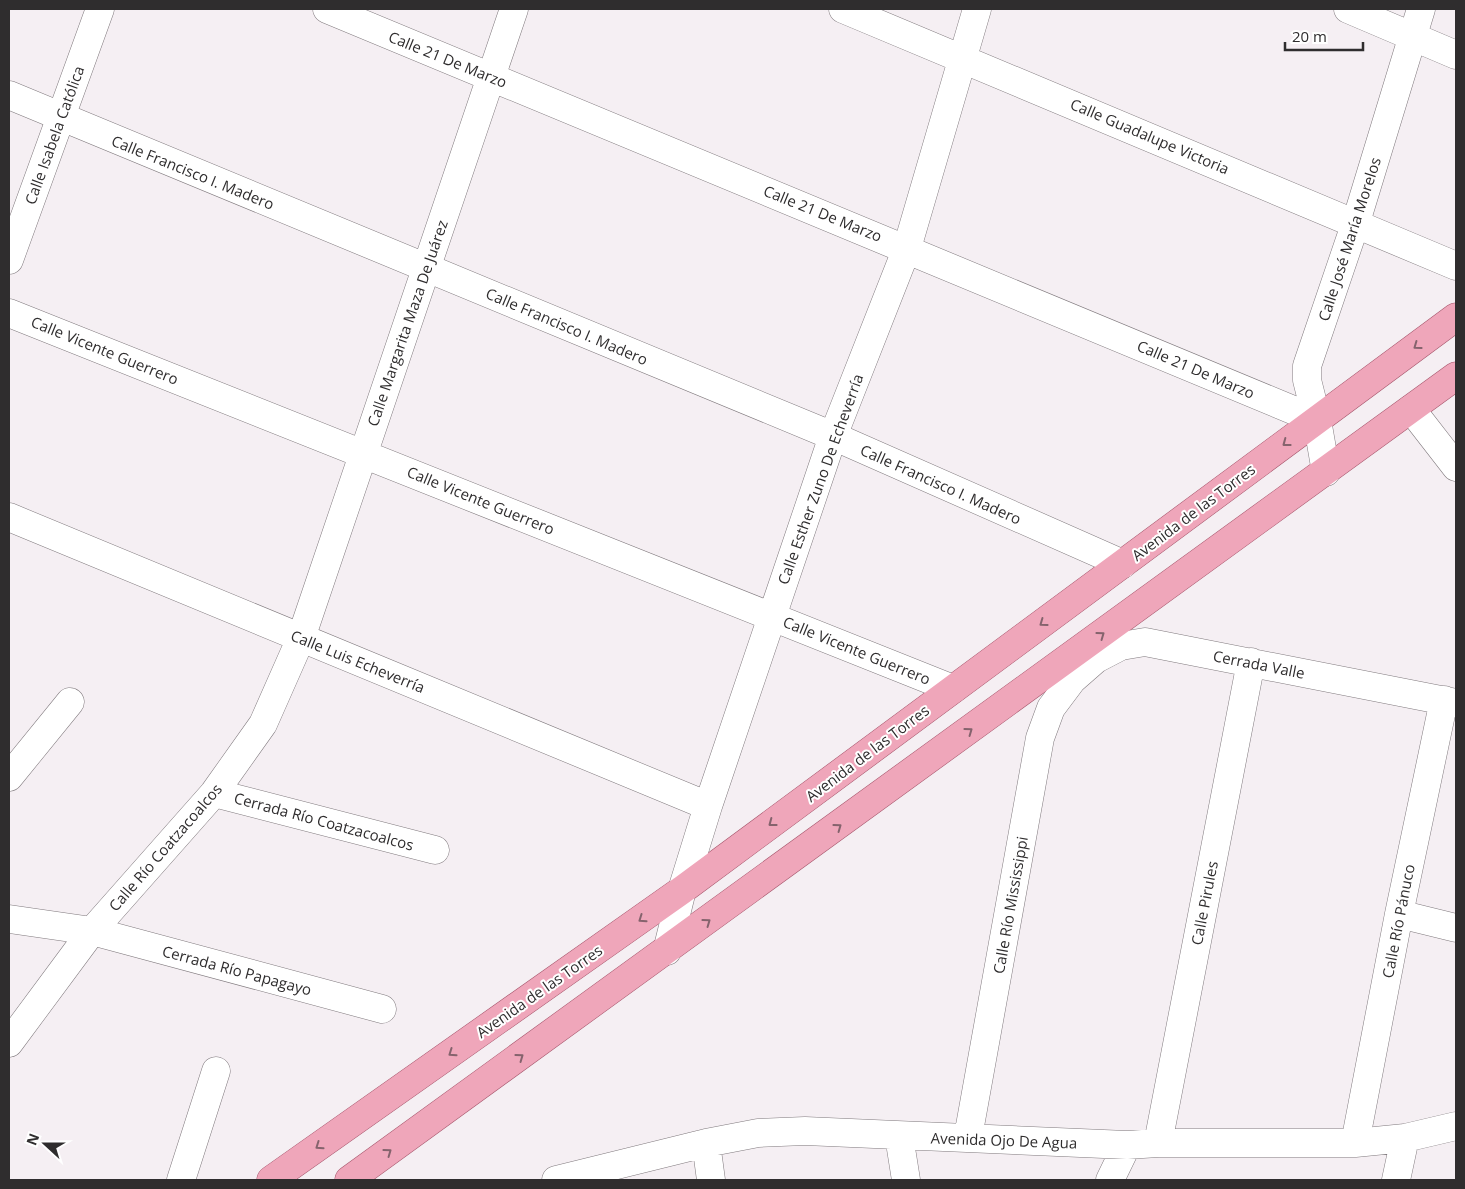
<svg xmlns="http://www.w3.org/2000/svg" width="1465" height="1189" viewBox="0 0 1465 1189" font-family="'Open Sans',sans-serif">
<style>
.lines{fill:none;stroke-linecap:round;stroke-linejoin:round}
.minor-casing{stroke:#807a7e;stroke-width:29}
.major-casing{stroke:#a5556b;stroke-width:29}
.minor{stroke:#fff;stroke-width:28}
.major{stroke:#efa6ba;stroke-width:28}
.oneway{stroke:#85636d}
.labels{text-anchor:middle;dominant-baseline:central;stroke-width:4;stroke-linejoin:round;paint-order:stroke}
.street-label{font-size:15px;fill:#2f2d2e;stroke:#fff}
</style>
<rect width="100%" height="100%" fill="#f5eff3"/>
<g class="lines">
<defs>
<path id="minor" d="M327,9L1317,420
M843,9L1456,266
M1348,9L1456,55
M9,95L833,436L1123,564
M9,260L100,9
M9,313L953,689
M1411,409L1456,467
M1326,472L1317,420L1307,380V366L1356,222L1421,9
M9,517L708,806
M9,777L70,702
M214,793L435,850
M1399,914L1456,928
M9,919L92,931L382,1009
M667,951L682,890L708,806L833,436L907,248L977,9
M9,1043L92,931L214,793L263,724L301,638L514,9
M899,1136L906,1180
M968,1137L1040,738L1051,708L1072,680L1096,659L1121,646L1145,642L1456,703
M706,1143L711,1180
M1158,1143L1251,662
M1355,1143L1399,914L1444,700
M181,1180L216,1071
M556,1180L706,1143L758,1133L805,1131L1127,1145L1158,1143H1355L1405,1138L1456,1126
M1110,1180L1127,1145
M1396,1180L1405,1138"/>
<path id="major" d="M271,1180L682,890L1456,317
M349,1180L1456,376"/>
</defs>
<use href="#minor" class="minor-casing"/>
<use href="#major" class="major-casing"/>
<use href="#minor" class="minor"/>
<use href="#major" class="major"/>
</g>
<defs><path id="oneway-chevron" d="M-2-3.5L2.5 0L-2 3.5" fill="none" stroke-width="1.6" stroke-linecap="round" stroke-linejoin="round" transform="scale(1.25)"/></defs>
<g class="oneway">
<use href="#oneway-chevron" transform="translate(1417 346) rotate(144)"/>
<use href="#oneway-chevron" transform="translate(1286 443) rotate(143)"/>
<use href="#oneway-chevron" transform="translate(1043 623) rotate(144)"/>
<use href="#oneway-chevron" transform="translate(1101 635) rotate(-36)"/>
<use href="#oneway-chevron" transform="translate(969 731) rotate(-36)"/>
<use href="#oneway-chevron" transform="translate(772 823) rotate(143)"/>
<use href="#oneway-chevron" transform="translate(838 827) rotate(-36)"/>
<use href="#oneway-chevron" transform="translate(642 919) rotate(145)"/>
<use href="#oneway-chevron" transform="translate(707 922) rotate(-36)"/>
<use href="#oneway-chevron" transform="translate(452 1053) rotate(145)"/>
<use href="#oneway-chevron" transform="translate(520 1057) rotate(-36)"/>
<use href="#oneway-chevron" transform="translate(319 1146) rotate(145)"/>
<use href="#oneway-chevron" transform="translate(388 1152) rotate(-36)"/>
</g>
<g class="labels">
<g class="street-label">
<text transform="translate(448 59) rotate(22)">Calle 21 De Marzo</text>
<text transform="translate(54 135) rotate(-70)">Calle Isabela Católica</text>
<text transform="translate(1150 136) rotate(23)">Calle Guadalupe Victoria</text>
<text transform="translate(193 172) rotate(22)">Calle Francisco I. Madero</text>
<text transform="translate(823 213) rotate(22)">Calle 21 De Marzo</text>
<text transform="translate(1349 239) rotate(-72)">Calle José María Morelos</text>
<text transform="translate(407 323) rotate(-71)">Calle Margarita Maza De Juárez</text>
<text transform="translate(567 326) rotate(23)">Calle Francisco I. Madero</text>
<text transform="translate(105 350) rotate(22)">Calle Vicente Guerrero</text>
<text transform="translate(1196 369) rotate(23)">Calle 21 De Marzo</text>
<text transform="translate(820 479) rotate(-70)">Calle Esther Zuno De Echeverría</text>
<text transform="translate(941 484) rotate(24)">Calle Francisco I. Madero</text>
<text transform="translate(481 500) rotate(22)">Calle Vicente Guerrero</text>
<text transform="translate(1193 512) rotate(-37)">Avenida de las Torres</text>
<text transform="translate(857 650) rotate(22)">Calle Vicente Guerrero</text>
<text transform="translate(358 661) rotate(22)">Calle Luis Echeverría</text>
<text transform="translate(1259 664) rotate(11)">Cerrada Valle</text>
<text transform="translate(867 753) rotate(-37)">Avenida de las Torres</text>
<text transform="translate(324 821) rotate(15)">Cerrada Río Coatzacoalcos</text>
<text transform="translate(165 847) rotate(-49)">Calle Río Coatzacoalcos</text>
<text transform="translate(1204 903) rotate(-79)">Calle Pirules</text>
<text transform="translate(1010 905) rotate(-80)">Calle Río Mississippi</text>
<text transform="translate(1398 921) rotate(-79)">Calle Río Pánuco</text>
<text transform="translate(237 970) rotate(15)">Cerrada Río Papagayo</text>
<text transform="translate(539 991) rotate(-35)">Avenida de las Torres</text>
<text transform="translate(1004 1140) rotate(2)">Avenida Ojo De Agua</text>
</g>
</g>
<rect width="1465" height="1189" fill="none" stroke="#2f2d2e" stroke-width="20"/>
<g transform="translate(45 1144) rotate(291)" stroke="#ffffff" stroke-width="4" paint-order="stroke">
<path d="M0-4L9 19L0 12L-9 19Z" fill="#2f2d2e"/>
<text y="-8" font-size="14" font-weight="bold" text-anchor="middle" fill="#2f2d2e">N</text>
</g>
<path d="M1285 42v8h78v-8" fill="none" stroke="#2f2d2e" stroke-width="2.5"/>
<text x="1292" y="42" font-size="15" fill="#2f2d2e" stroke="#ffffff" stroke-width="4" paint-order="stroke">20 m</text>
</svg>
